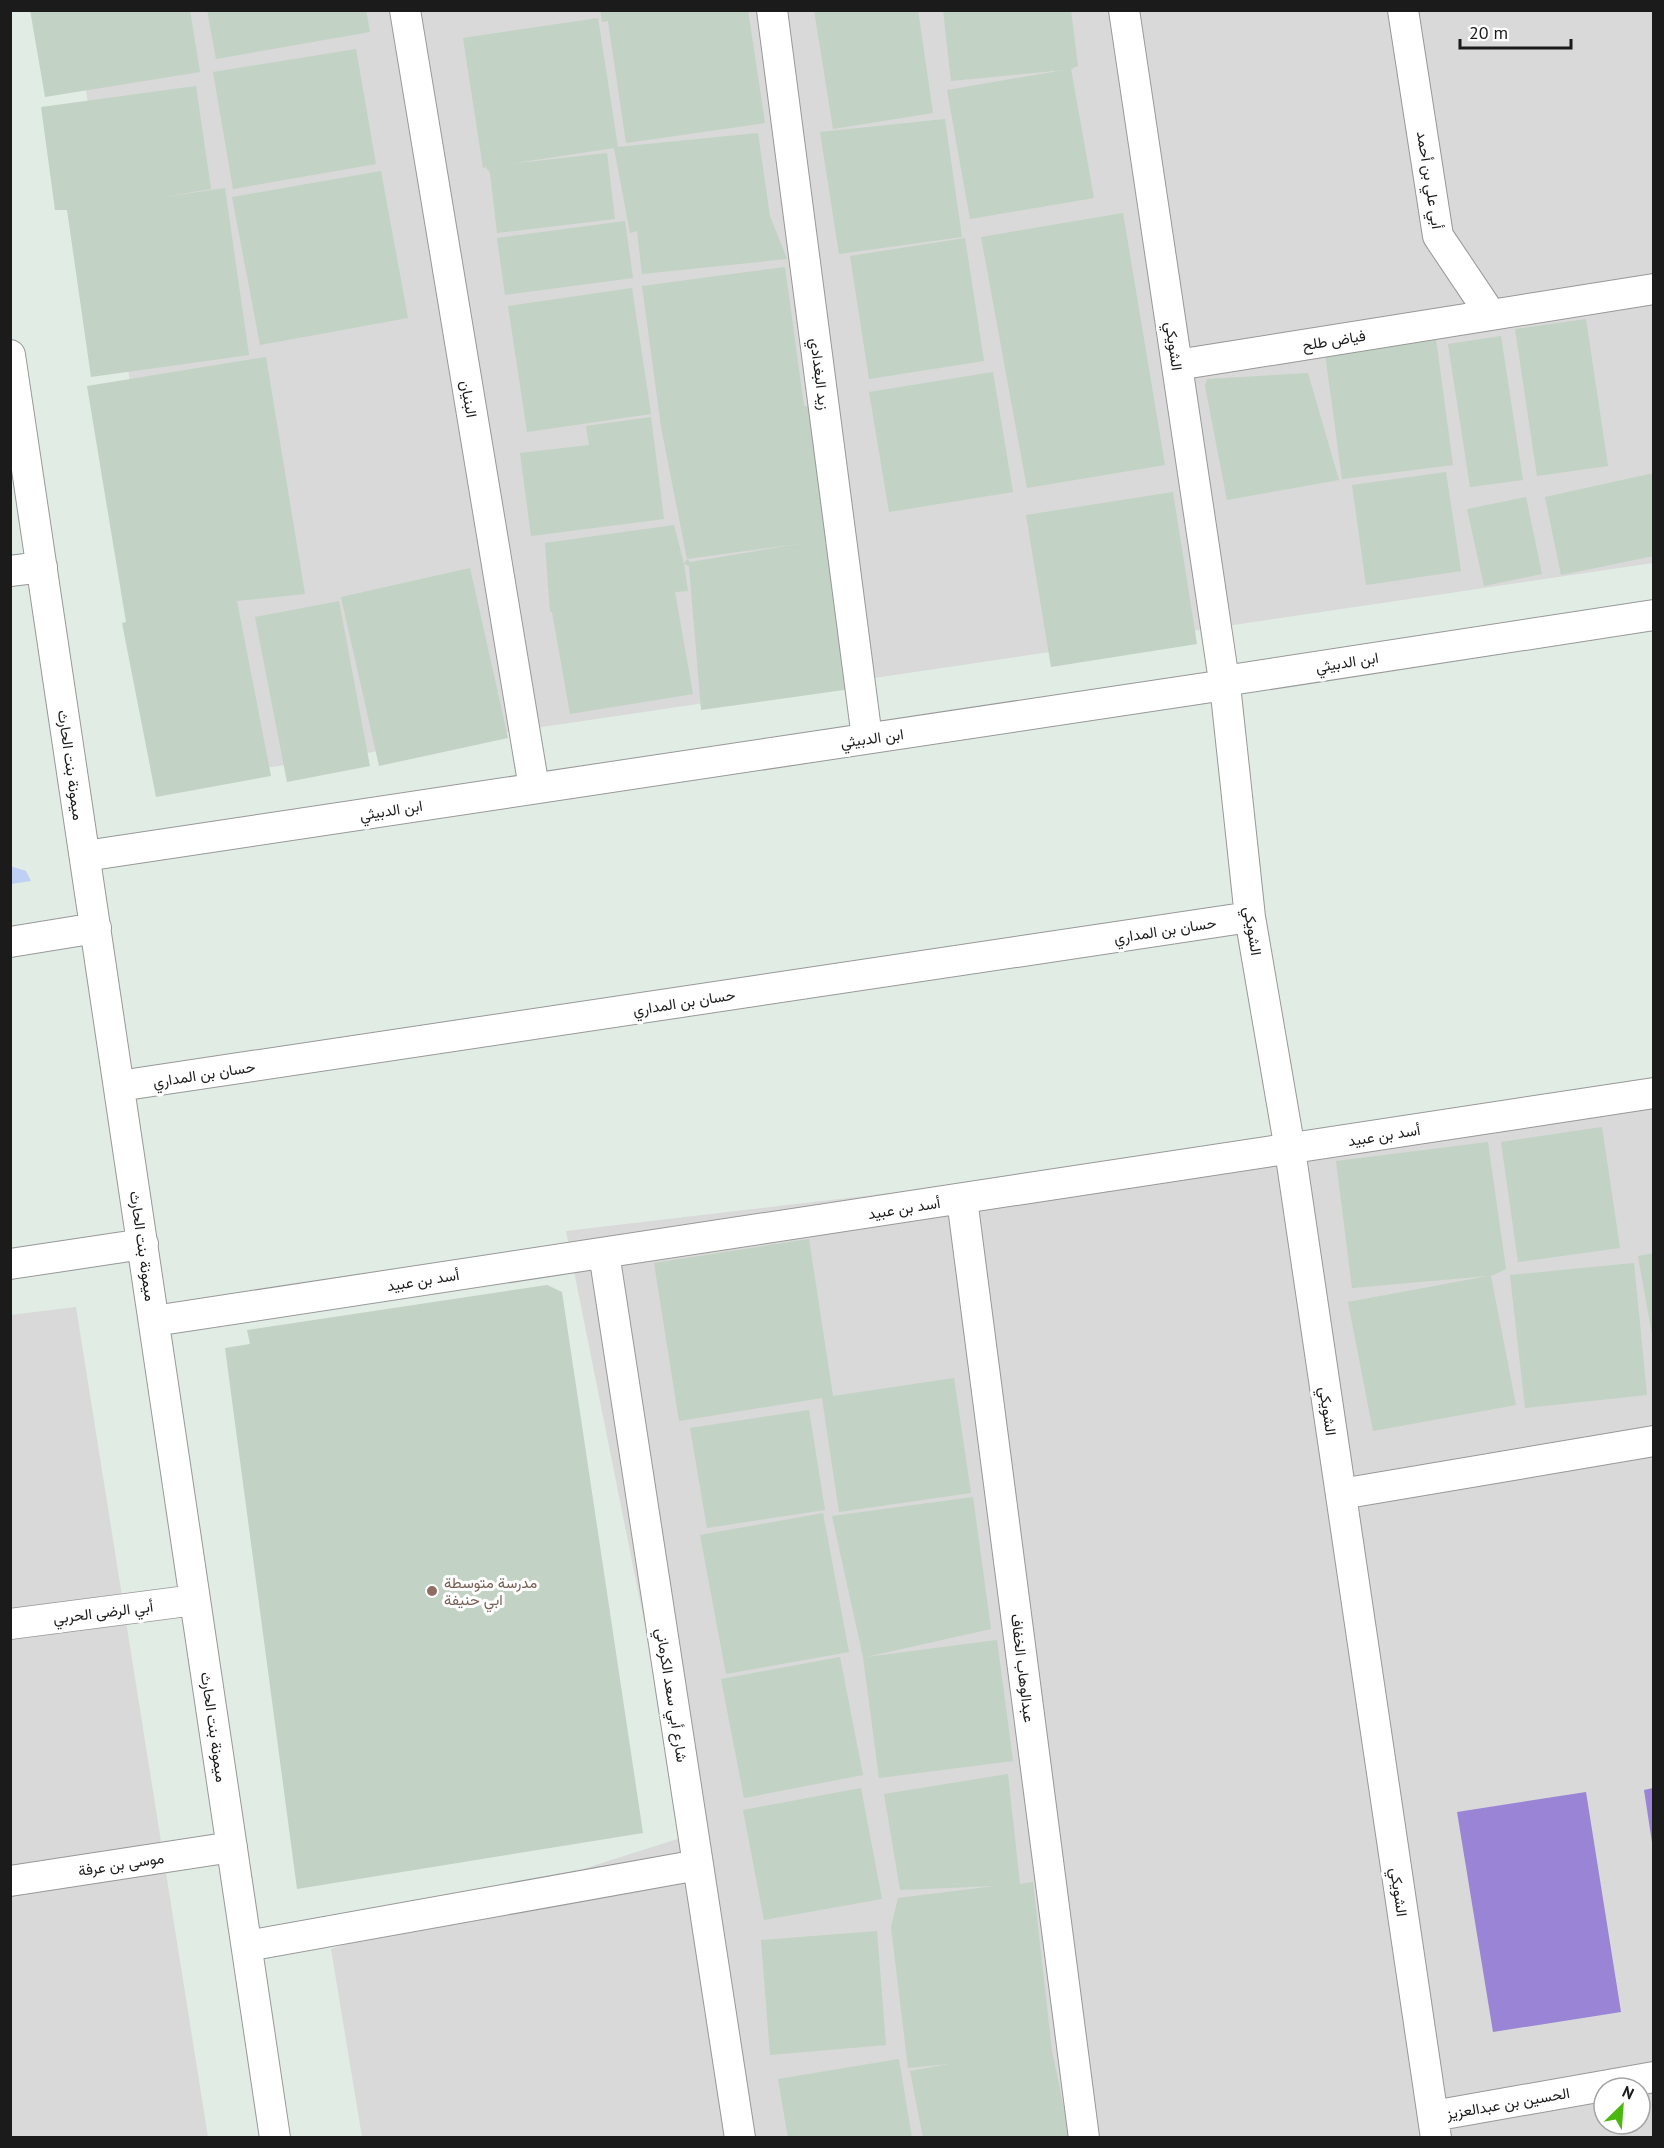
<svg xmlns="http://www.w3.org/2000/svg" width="1664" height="2148" viewBox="0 0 1664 2148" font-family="'PT Sans',Vazirmatn,sans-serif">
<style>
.residential{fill:#d8d9d8;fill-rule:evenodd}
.park{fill:#c0cff4}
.pitch{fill:#9984d6}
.building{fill:#c2d2c4;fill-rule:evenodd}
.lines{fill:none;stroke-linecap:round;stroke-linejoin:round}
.street-casing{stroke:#989898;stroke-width:32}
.street{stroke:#fff;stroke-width:30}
.education-dot{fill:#8d6e63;stroke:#fff;stroke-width:2}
.labels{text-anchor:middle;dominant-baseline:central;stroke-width:6;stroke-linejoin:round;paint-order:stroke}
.street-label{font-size:15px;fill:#1b1b1b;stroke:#fff}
.education-label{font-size:15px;fill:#785e54;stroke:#fff;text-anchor:start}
</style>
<rect width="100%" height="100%" fill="#e1ece5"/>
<path class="residential" d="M74,11H1653V563L190,779Z
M1653,1104V2137H362L331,1949L687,1836L566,1231ZM1604,2088H1640V2124H1604Z
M76,1307L208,2137H11L10,1315Z"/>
<path class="park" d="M10,866L26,871L31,881L11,884Z"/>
<path class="pitch" d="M1653,1788H1654L1653,1849L1644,1790Z
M1586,1792L1621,2012L1493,2032L1457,1812Z"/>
<path class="building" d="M30,10H190L200,72L45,97Z
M207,10H366L370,32L216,59Z
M600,10H748L765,123L626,143L608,21L602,22Z
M814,10H918L933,113L833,129Z
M943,10H1071L1078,66L1071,69L1094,198L970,219L947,90L1064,70L951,81Z
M598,18L618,147L758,133L770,216L787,259L642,274L637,231L630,233L614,148L509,164L607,153L615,219L497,233L490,173L486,167L483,168L463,38Z
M356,49L376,164L233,189L213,72Z
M196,86L211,189L158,198L225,188L249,355L91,377L67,210H55L41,107Z
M945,119L962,237L839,254L820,132Z
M381,171L408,318L260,345L232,197Z
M1123,213L1165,465L1027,488L981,237Z
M625,221L633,278L505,295L497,238Z
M965,238L984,361L869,379L850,256Z
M785,267L804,406H808L831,540L825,541L851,689L701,710L689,566L684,564L687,559L661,427L642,286ZM798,544L690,562L687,559Z
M632,288L651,414L527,432L508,306Z
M1586,319L1608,466L1537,476L1515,329Z
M1501,336L1523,480L1470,487L1448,344Z
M1436,339L1453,465L1342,479L1325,354Z
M266,357L305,594L237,601L271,776L156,797L122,623L126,622L87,386Z
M993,372L1013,492L889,512L869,392Z
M1308,373L1339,480L1227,500L1205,386L1207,379Z
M651,417L664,519L531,536L520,453L589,445L586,426Z
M1446,472L1461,571L1366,585L1352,485Z
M1654,473V556L1561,575L1545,497Z
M1173,492L1197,644L1051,667L1026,515Z
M1526,497L1542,574L1484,586L1467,509Z
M674,525L684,564L688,591L675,592L693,694L570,714L552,612H550L545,543Z
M470,568L508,738L379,766L341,597Z
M339,601L370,766L287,782L255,617Z
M1602,1127L1620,1248L1518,1262L1501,1142Z
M1488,1142L1506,1269L1491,1276L1516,1405L1373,1431L1348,1302L1488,1276L1352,1288L1336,1161Z
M809,1239L833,1396L954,1378L971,1493L839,1512L822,1398L679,1421L654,1263Z
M1654,1253V1334L1652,1335L1638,1256Z
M1634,1263L1647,1395L1525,1408L1510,1275Z
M547,1285L562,1292L643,1833L297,1889L225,1348L250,1344L247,1330Z
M809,1410L825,1510L707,1528L690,1428Z
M973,1497L991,1629L866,1657L997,1640L1013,1761L879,1778L863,1657L832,1516Z
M823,1513L849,1652L726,1674L700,1535Z
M840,1657L863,1775L744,1798L721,1679Z
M1008,1774L1020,1884L1033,1882L1052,2051L1070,2138H923L910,2071L949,2064L908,2068L891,1927L898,1898L995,1886L900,1890L884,1794Z
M861,1788L882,1899L764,1920L743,1810Z
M877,1931L886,2045L770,2055L761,1940Z
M899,2059L912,2138H788L778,2079Z"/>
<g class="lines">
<defs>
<path id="street" d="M405,10L534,788
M772,10L867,738
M1124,10L1224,681
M1403,10L1438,236L1491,315L1654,289
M10,355L275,2138
M1177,365L1491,315
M10,571L42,567
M1225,685L1250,917L1290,1150L1436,2138
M85,856L1225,685L1224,681L1654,615
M10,942L96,928
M119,1086L1250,917
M962,1199L1084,2138
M604,1253L740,2138
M10,1264L143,1244
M154,1321L1654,1093
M1341,1494L1654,1441
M10,1624L195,1600
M10,1881L232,1847
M247,1946L698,1865
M1433,2116L1654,2077"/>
</defs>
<use href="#street" class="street-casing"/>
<use href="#street" class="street"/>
</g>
<circle class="education-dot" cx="432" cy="1591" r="6"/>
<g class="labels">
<g class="street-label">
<text transform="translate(1430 180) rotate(81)">أبي علي بن أحمد</text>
<text transform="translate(1334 340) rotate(-9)">فياض طلح</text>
<text transform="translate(1174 346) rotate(82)">الشويكي</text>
<text transform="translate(820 374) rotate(83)">زيد البغدادي</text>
<text transform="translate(469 399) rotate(80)">البنيان</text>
<text transform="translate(1347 662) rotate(-9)">ابن الدبيثي</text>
<text transform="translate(872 738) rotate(-8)">ابن الدبيثي</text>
<text transform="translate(71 765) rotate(82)">ميمونة بنت الحارث</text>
<text transform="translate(391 810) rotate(-9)">ابن الدبيثي</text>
<text transform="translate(1165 930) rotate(-9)">حسان بن المداري</text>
<text transform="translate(1253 931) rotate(81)">الشويكي</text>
<text transform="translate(684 1002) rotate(-9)">حسان بن المداري</text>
<text transform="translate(204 1074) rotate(-9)">حسان بن المداري</text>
<text transform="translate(1384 1135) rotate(-9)">أسد بن عبيد</text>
<text transform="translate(904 1208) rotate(-9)">أسد بن عبيد</text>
<text transform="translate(143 1246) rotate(82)">ميمونة بنت الحارث</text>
<text transform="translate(423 1280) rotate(-9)">أسد بن عبيد</text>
<text transform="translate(1328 1411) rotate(82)">الشويكي</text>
<text transform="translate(103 1612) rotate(-7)">أبي الرضى الحربي</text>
<text transform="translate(1023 1668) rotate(83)">عبدالوهاب الخفاف</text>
<text transform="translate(672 1695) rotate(81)">شارع أبي سعد الكرماني</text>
<text transform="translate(214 1727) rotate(82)">ميمونة بنت الحارث</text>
<text transform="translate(121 1864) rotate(-9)">موسى بن عرفة</text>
<text transform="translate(1399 1892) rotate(82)">الشويكي</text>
<text transform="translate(1508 2103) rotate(-10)">الحسين بن عبدالعزيز</text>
</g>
<g class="education-label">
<text x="444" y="1582">مدرسة متوسطة<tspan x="444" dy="17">ابي حنيفة</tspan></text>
</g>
</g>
<rect width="1664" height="2148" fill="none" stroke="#1b1b1b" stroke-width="24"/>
<g transform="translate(1622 2106) rotate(25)"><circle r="28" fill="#ffffff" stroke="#a4a4a4" stroke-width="1.5"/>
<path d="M0-4.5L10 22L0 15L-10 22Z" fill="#4bb70f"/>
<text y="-9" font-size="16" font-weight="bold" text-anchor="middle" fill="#1b1b1b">N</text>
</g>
<path d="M1460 39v9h111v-9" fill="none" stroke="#1b1b1b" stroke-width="3"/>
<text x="1469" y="39" font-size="18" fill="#1b1b1b" stroke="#ffffff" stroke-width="4.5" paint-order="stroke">20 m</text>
</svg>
